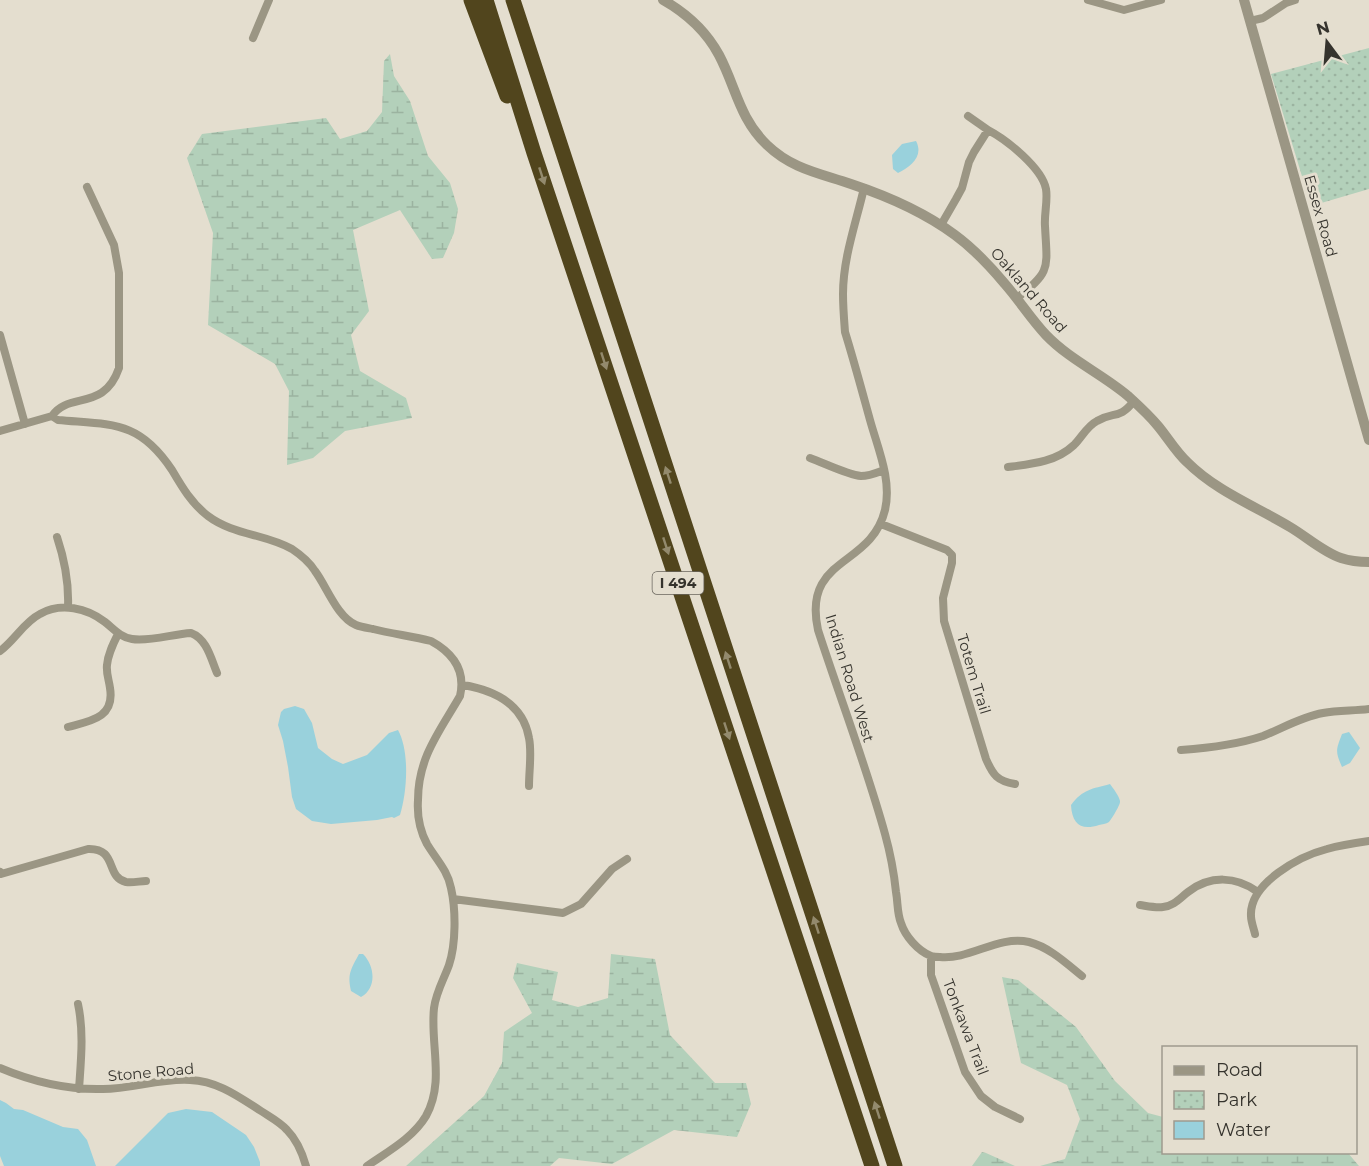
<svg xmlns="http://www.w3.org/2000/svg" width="1369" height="1166" viewBox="0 0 1369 1166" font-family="Montserrat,sans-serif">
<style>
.wetland{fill:url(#wetland-marsh)}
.park{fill:url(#park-dots)}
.water{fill:#99d1dc}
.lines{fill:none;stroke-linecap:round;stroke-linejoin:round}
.minor{stroke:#9b9684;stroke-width:8}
.tertiary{stroke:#9b9684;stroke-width:10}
.motorway{stroke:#51451d;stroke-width:15}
.oneway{fill:#938a6d}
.labels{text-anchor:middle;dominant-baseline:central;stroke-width:6;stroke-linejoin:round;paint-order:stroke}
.shield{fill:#e4decf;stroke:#6a665e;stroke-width:1.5}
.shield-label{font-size:14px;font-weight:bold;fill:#35332d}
.street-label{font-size:15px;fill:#35332d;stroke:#e4decf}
</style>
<defs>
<pattern id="wetland-marsh" width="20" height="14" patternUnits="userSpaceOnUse" patternTransform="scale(1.5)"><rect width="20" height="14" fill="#b3d0ba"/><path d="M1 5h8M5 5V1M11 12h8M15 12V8" fill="none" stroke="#9bb3a0"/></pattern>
<pattern id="park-dots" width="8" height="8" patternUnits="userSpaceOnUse" patternTransform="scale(1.5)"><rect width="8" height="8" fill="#b3d0ba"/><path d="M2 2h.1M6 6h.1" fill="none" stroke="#9bb3a0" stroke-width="1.8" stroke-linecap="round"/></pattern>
</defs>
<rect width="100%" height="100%" fill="#e4decf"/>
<path class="wetland" d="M390,54L394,76L410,101L428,156L450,183L458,209L454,233L443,258L432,259L400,210L353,230L369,311L351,335L360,371L406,398L412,418L345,431L313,458L287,465L289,391L275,364L208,325L213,233L187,158L202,134L326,118L340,139L367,131L382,112L384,61Z
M611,954L655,959L670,1035L715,1083H746L751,1104L737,1137L674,1130L612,1164L559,1158L550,1166H406L484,1096L502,1063L504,1032L532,1013L513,978L517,963L558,972L552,1000L578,1007L608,998Z
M1002,977L1018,980L1076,1027L1115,1081L1148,1113L1163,1117L1164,1152L1348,1153L1359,1166H1040L1065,1159L1080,1119L1067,1085L1021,1063Z
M982,1152L986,1153L1015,1166H972Z"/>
<path class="park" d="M1369,48V189L1311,206L1271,74Z"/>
<path class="water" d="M916,141C924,156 911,167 898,173L893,169L892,155L902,144Z
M295,706L304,709L312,723L318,748L332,759L343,764L367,755L389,733L398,730C410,752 407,792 400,815L394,818L392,817L377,820L331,824L312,821L296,809L292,797L288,767L283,741L278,725L281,712L284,709Z
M1349,732L1360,748L1350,763L1342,767C1335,751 1336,750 1342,734Z
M1110,784C1113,788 1119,796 1120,801C1121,804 1111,820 1109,822C1106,824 1102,824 1099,825C1081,831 1072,824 1071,805C1083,789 1092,789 1110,784Z
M359,954H363C375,966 377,988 361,997L351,991C347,974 351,969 359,954Z
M0,1100L6,1103L14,1109L23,1110L63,1127L78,1129L87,1140L96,1166H4L0,1156Z
M186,1109L212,1112L246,1135L254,1147L260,1162V1166H115L168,1113Z"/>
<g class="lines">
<path class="minor" d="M1088,0L1124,10L1161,0
M1250,21L1263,18L1286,3L1295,0
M253,38L269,0
M968,116L988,130
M864,188C856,223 843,258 843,294C843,307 844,319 845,332C854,361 862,391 870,420C878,449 892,480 885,510C871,568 802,556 818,630C840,698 866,765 885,834C890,852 894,873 896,892C898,903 897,913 901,923C905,936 918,951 931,956C934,957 937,957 940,957C970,960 998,935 1029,942C1049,947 1066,963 1082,976
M941,225L956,199L962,188L969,162L974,152L988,130C1007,140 1042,168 1046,189C1048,201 1044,214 1045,226C1047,268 1052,271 1017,298
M0,335L25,424
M52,416C69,391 104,412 119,368V273L114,245L87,187
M0,431L52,416L58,420C112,425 139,420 172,470C182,487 192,504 208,516C233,535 266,534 292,549C301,555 310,563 315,571C327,587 337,617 356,625C361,627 368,628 373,629C392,634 412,636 431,641C453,653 466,670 460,696C440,731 418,757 418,800C417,815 420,831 427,844C436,859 448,871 451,888C456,910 456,944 449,965C444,979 436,992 434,1008C430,1044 445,1082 426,1116C413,1138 387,1152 367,1166
M810,458C824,463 848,475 861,476C869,476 876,473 884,470
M1008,467C1032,464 1056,462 1074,445C1082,437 1087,426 1097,421C1114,411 1119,420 1134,401
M881,524L947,550L952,555V563L943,598L944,621L986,759C993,775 997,781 1015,784
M57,537C65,561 69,582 68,607
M0,651C15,640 24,622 40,614C61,602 87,608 105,622C114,629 120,637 132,639C149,642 173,634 191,633C207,639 211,659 217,673
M463,685C493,690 523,703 529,738C532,753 529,770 529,786
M68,727C90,721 115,718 110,688C109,680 106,673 107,665C108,654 113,644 118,634
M1181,750C1209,748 1236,745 1263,736C1283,728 1301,717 1323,713C1338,710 1354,711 1369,709
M0,872L1,874L88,849C118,848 105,877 126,882C133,883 140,881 146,881
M453,899L563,913L581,904L612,869L627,859
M1140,905C1147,906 1156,908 1163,907C1174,906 1180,898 1188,892C1210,875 1236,876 1258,892
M1255,934C1254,929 1251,922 1251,916C1249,883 1300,856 1327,849C1341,845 1355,843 1369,841
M931,956V975L965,1072L981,1096L995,1107L1020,1119
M78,1004C84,1032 81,1060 79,1089
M0,1068C33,1082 67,1090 103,1089C132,1089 161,1078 190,1080C218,1081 239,1097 261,1111C270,1117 280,1122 287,1130C297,1140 302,1152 306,1166"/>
<path class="tertiary" d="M663,0C686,13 706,31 719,55C736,87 739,118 767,145C792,169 819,173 851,184C887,196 924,212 955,235C974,249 990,266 1005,284C1019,300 1031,319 1046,335C1070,360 1102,374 1128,396C1139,406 1149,415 1158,426C1168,438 1176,452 1187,462C1216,491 1255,506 1290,527C1307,537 1323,552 1341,558C1350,561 1360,562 1369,562
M1244,0L1369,440"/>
<path class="motorway" d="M471,0L507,96
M486,0L534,153L872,1166
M513,0L895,1166"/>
</g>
<defs><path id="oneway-solid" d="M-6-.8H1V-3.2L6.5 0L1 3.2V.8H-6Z" transform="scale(1.5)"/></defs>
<g class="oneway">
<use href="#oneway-solid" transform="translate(542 176) rotate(72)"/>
<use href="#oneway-solid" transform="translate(604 361) rotate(72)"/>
<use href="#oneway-solid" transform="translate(668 475) rotate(-108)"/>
<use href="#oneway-solid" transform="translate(666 546) rotate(72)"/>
<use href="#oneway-solid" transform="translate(728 660) rotate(-108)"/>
<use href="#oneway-solid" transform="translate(727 731) rotate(72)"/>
<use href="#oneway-solid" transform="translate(816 925) rotate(-108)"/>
<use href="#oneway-solid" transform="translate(877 1110) rotate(-108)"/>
</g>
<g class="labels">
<rect class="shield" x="652.5" y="572" width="51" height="22" rx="4.5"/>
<g class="shield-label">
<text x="678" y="583">I 494</text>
</g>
<g class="street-label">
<text transform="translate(1321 216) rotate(74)">Essex Road</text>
<text transform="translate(1029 290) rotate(49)">Oakland Road</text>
<text transform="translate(974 674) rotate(73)">Totem Trail</text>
<text transform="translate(850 678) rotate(73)">Indian Road West</text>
<text transform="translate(966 1027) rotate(69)">Tonkawa Trail</text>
<text transform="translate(151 1072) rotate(-5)">Stone Road</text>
</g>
</g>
<rect x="1162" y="1046" width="195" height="108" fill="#e4decf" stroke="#9e9a8e" stroke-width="1.5"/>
<rect x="1174" y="1066" width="30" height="9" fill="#9b9684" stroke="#9e9a8e" stroke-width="1.5"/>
<text x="1216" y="1076" font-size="18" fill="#35332d">Road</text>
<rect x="1174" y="1091" width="30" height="18" fill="url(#park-dots)" stroke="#9e9a8e" stroke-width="1.5"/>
<text x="1216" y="1106" font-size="18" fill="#35332d">Park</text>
<rect x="1174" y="1121" width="30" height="18" fill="#99d1dc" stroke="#9e9a8e" stroke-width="1.5"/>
<text x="1216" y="1136" font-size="18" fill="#35332d">Water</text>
<g transform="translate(1327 42) rotate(344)" stroke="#e4decf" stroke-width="4.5" paint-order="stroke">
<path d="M0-4.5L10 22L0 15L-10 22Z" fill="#35332d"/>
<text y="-9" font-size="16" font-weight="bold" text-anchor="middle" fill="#35332d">N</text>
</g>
</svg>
